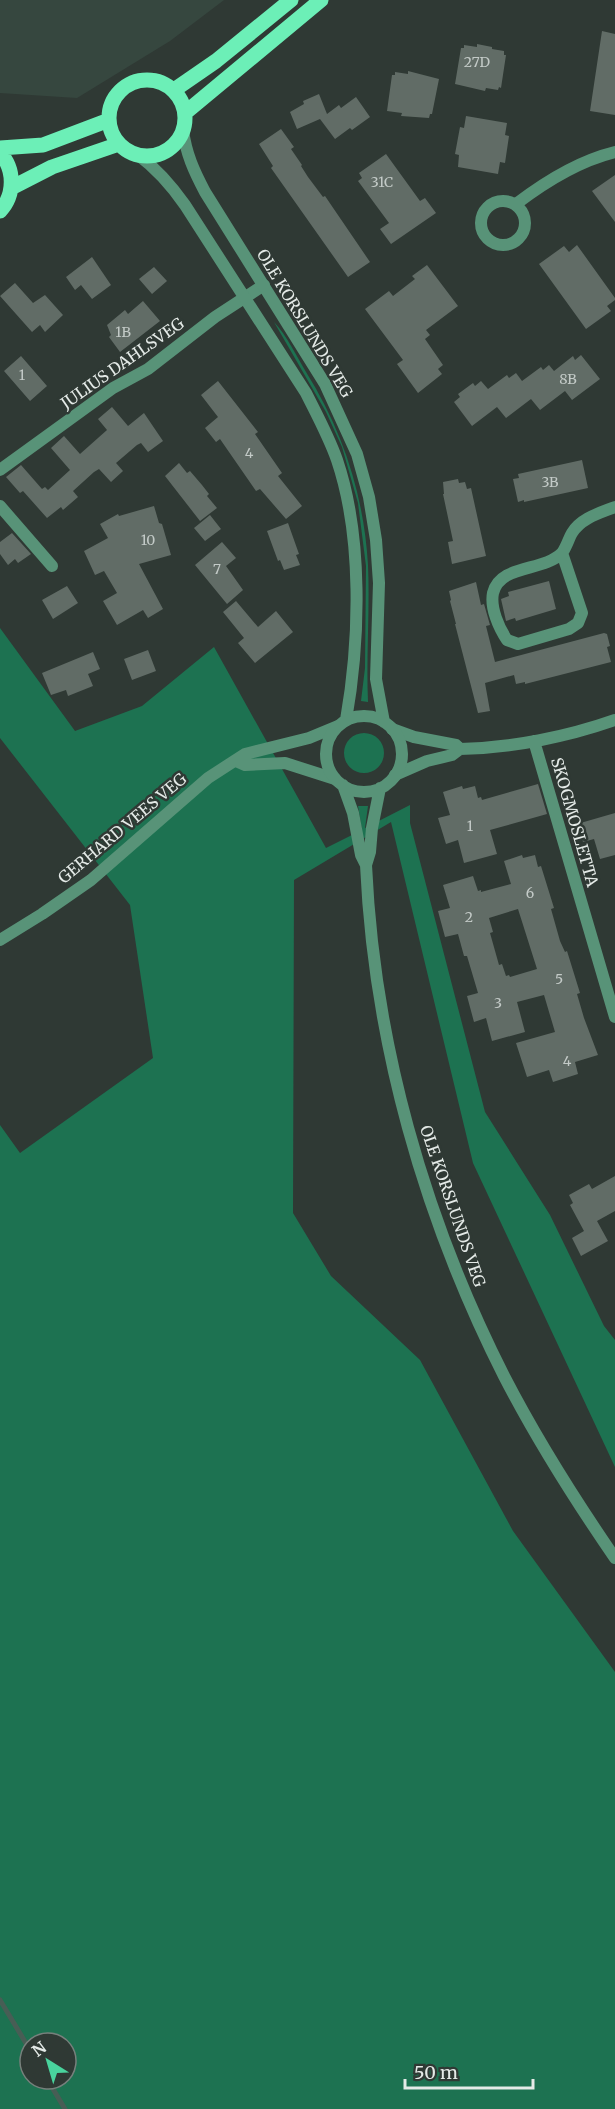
<svg xmlns="http://www.w3.org/2000/svg" width="615" height="2109" viewBox="0 0 615 2109" font-family="Merriweather,serif">
<style>
.built{fill:#36473f}
.green{fill:#1d7251;fill-rule:evenodd}
.lines{fill:none;stroke-linecap:round;stroke-linejoin:round}
.stream{stroke:#475e55;stroke-width:5}
.building{fill:#616c66;fill-rule:evenodd}
.minor{stroke:#589378;stroke-width:12}
.tertiary{stroke:#589378;stroke-width:12}
.primary{stroke:#6cefb7;stroke-width:15}
.labels{text-anchor:middle;dominant-baseline:central;stroke-width:5;stroke-linejoin:round;paint-order:stroke}
.number-label{font-size:14px;fill:#c3cac7}
.street-label{font-size:16px;fill:#e4eae7;stroke:#2f3934}
</style>
<rect width="100%" height="100%" fill="#2f3934"/>
<path class="built" d="M0,0H224L170,41L77,98L0,93Z"/>
<path class="green" d="M274,322C287,336 296,355 306,372C343,431 364,496 368,565C370,610 366,657 368,702L361,701L365,668L366,566L358,503L342,447L326,412Z
M0,628L75,731L142,706L214,647L326,848L362,830L358,806H368L365,828L410,805V823L485,1112L550,1215L604,1326L615,1340V1467L473,1163L391,822L294,880L293,1213L331,1276L420,1360L513,1531L615,1672V2109H0V1125L20,1153L153,1058L130,905L0,738ZM30,2043H66V2079H30Z
M344 753a20 20 0 1 1 40 0a20 20 0 1 1-40 0Z"/>
<g class="lines">
<path class="stream" d="M0,2000L30,2050
M47,2079L65,2109"/>
</g>
<path class="building" d="M602,31L615,34V115L590,111Z
M477,44L492,47V49L504,51V55H506L501,88L499,87L498,90L486,88L485,91L455,84L461,48H464V45L477,47Z
M408,71L439,79L432,114H430L429,118L401,116L402,113L387,111L392,75H395V72L408,74Z
M319,94L327,114L339,105L341,108L356,97L370,117L352,130L350,128L335,139L320,119L297,129L290,112L304,104L303,101Z
M466,116L507,123L505,135L509,136L505,163L500,162L498,174L458,167L459,155L455,154L460,127L464,128Z
M281,129L294,147L291,149L302,165L301,166L308,177L323,197L325,196L370,262L348,277L271,168L273,166L259,144Z
M386,154L420,201L425,198L436,213L391,244L380,229L389,223L358,181L362,178L359,173Z
M615,175V222L592,191Z
M577,245L615,298V300L607,306L611,311L586,329L539,264L564,246L569,252Z
M92,257L111,285L92,299L81,285L75,290L66,277Z
M427,265L458,306L426,330L430,335L425,339L443,365L438,369L442,374L418,393L397,364L403,360L365,309L389,291L393,296L415,279L412,276Z
M154,267L167,281L152,294L139,279Z
M15,283L33,303L45,295L63,315L45,332L40,325L32,332L0,296Z
M143,301L160,321L120,352L109,337L111,335L107,325L125,310L128,314Z
M581,355L600,379L572,400L565,391L540,410L531,399L506,418L497,407L472,426L454,402L460,397L458,394L473,383L475,386L481,381L488,389L507,375L509,378L516,373L522,381L541,367L543,370L549,365L554,371L573,356L575,360Z
M21,356L47,386L30,401L4,371Z
M218,381L258,432L255,434L282,473L278,476L302,506L286,519L260,489L256,491L220,439L216,442L205,428L218,417L201,395Z
M112,407L128,426L144,413L163,441L148,452L141,443L137,445L116,463L123,471L111,482L99,469L94,472L73,491L78,497L63,510L61,507L47,518L23,491L20,493L6,477L21,465L42,489L45,487L48,490L70,470L51,448L64,436L80,454L107,430L98,419Z
M582,460L588,488L524,502V500L518,502L513,479L519,478L518,474Z
M179,463L187,473L190,471L202,485L209,494L207,496L217,508L200,521L165,476Z
M458,479L459,483L465,482L467,489L471,488L486,556L452,564L448,542L453,541L443,494H444L443,482Z
M154,506L159,523L162,524L171,555L139,564L163,609L148,618L143,610L117,625L103,601L117,593L104,571L95,575L84,551L108,538L100,524L118,514L119,516Z
M210,515L221,529L205,541L194,528Z
M288,523L299,554L296,555L300,565L284,570L280,560L278,561L267,531Z
M12,533L31,554L18,563L15,559L8,565L0,554V542Z
M222,542L236,558L226,566L243,590L227,604L195,565Z
M549,581L556,609L516,621L515,618L506,621L501,599L509,596L508,592Z
M476,582L481,605L484,604L490,625L486,626L495,662L604,633L607,634L610,646L607,647L611,662L525,684V682L516,684L514,675L485,683L490,711L478,713L455,624H456L450,601L451,600L449,591Z
M67,586L78,603L53,619L42,600Z
M236,601L258,627L276,611L293,632L255,663L238,643L244,638L223,612Z
M148,650L156,671L132,680L124,659Z
M93,652L100,669L88,674L93,686L68,696L66,690L51,695L42,673Z
M538,784L547,814L490,830L497,854L464,863L458,840L446,844L438,818L450,815L443,792L462,786L463,789L475,786L478,798L481,797L482,800Z
M615,813V855L600,859L594,839L583,842L577,824Z
M522,855L523,858L535,855L538,867L541,866L554,908L551,909L560,941L565,952L567,951L580,993L577,994L584,1018L598,1055L575,1062L578,1074L553,1082L549,1070L527,1077L516,1043L555,1032L544,995L517,1002L525,1032L492,1041L486,1018L474,1022L467,996L478,993L467,956H464L458,934L445,937L438,911L450,908L443,885L473,876L478,891L481,890V892L511,884L504,861ZM518,909L537,969L510,977L509,975L506,976L502,964L499,965L490,933L493,932L489,918Z
M615,1176V1211L597,1221L608,1241L581,1256L572,1238L584,1231L570,1205L573,1203L569,1195L589,1184L592,1189Z"/>
<g class="lines">
<path class="minor" d="M481 223a22 22 0 1 1 44 0a22 22 0 1 1-44 0Z
M516,204C546,181 578,161 615,152
M0,470L113,388L148,369L215,317L264,285
M0,506L52,566
M562,553L582,613L578,623L569,629L518,644L507,640C499,628 490,608 493,593C500,564 543,572 562,553C566,548 569,538 572,533C581,518 600,513 615,507
M392,729L414,737L456,745L460,749C511,748 567,737 615,720
M534,741L615,1017
M236,761L245,765L285,763L335,779
M395,775L427,761L452,755L460,749
M0,940L42,914L91,880L208,778L245,754L309,738L338,726"/>
<path class="tertiary" d="M183,130C186,154 194,171 205,192L325,384L357,454L369,497L376,540L379,583L376,679L384,722
M138,155C157,169 171,185 185,205L306,393C317,415 329,437 337,460C363,537 360,640 346,720
M326 754a38 38 0 1 1 76 0a38 38 0 1 1-76 0Z
M343,785L353,813L361,855L366,865
M380,788L372,828L370,852L366,865C374,1042 424,1218 504,1376C537,1440 575,1500 615,1558"/>
<path class="primary" d="M109 118a38 38 0 1 1 76 0a38 38 0 1 1-76 0Z
M174,90L216,61L291,0
M185,113L321,0
M0,148L43,145L109,120
M0,153C15,169 15,195 0,211
M11,188L52,167L119,144"/>
</g>
<g class="labels">
<g class="number-label">
<text x="477" y="62">27D</text>
<text x="382" y="182">31C</text>
<text x="123" y="332">1B</text>
<text x="22" y="375">1</text>
<text x="568" y="379">8B</text>
<text x="249" y="453">4</text>
<text x="550" y="482">3B</text>
<text x="148" y="540">10</text>
<text x="217" y="569">7</text>
<text x="470" y="826">1</text>
<text x="530" y="893">6</text>
<text x="469" y="917">2</text>
<text x="559" y="979">5</text>
<text x="498" y="1003">3</text>
<text x="567" y="1061">4</text>
</g>
<g class="street-label">
<text transform="translate(305 323) rotate(59)">OLE KORSLUNDS VEG</text>
<text transform="translate(122 363) rotate(-35)">JULIUS DAHLSVEG</text>
<text transform="translate(575 822) rotate(74)">SKOGMOSLETTA</text>
<text transform="translate(122 828) rotate(-40)">GERHARD VEES VEG</text>
<text transform="translate(453 1206) rotate(71)">OLE KORSLUNDS VEG</text>
</g>
</g>
<g transform="translate(48 2061) rotate(323)"><circle r="28" fill="#2f3934" stroke="#77807c" stroke-width="1.5"/>
<path d="M0-4.5L10 22L0 15L-10 22Z" fill="#49d49d"/>
<text y="-9" font-size="16" font-weight="bold" text-anchor="middle" fill="#e4eae7">N</text>
</g>
<path d="M405 2079v9h128v-9" fill="none" stroke="#e4eae7" stroke-width="3"/>
<text x="414" y="2079" font-size="18" fill="#e4eae7" stroke="#2f3934" stroke-width="4.5" paint-order="stroke">50 m</text>
</svg>
